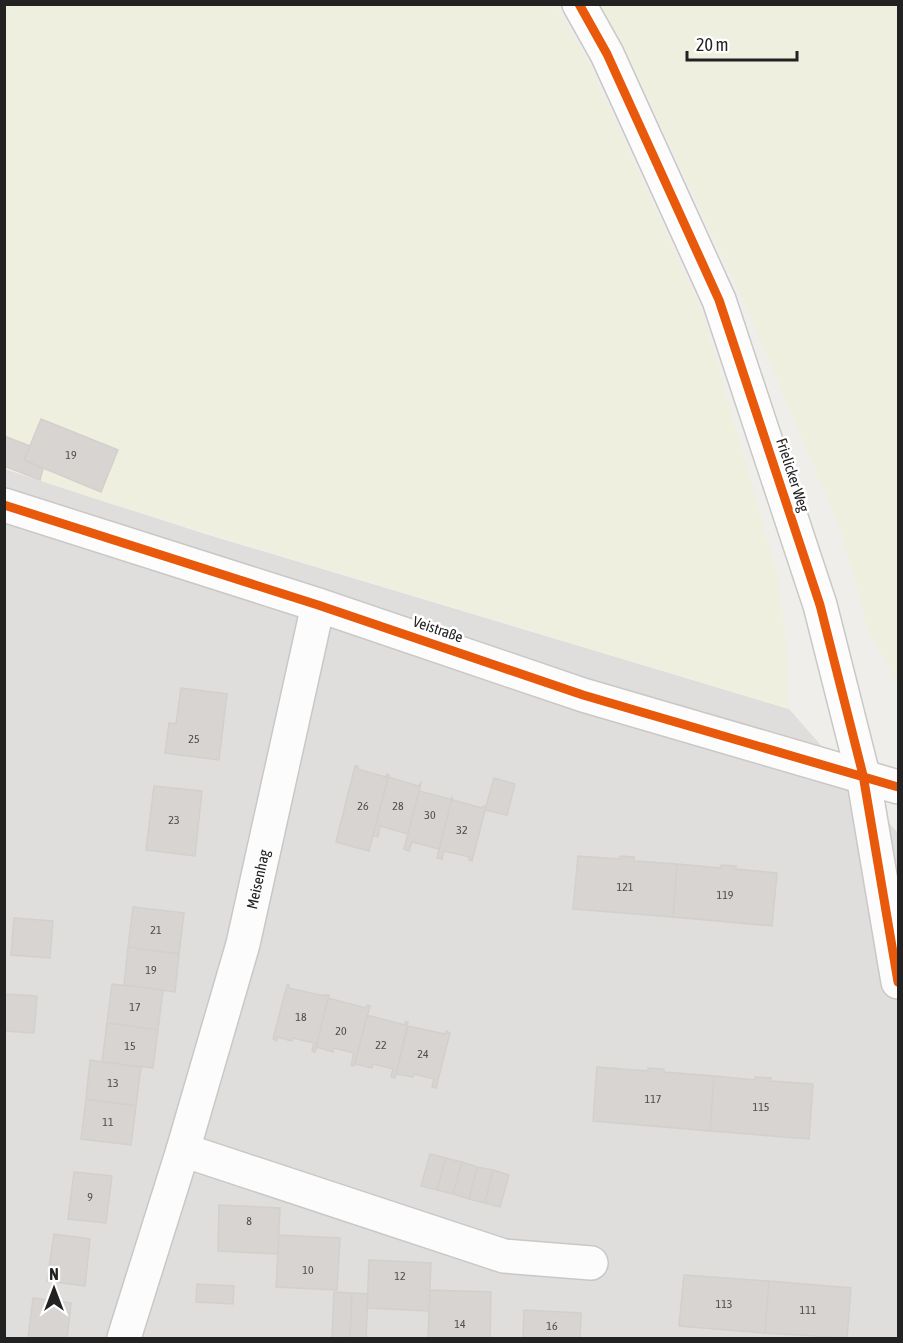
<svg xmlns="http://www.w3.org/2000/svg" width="903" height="1343" viewBox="0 0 903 1343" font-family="'Asap Condensed',sans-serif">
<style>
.residential{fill:#dfdedc}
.farmland{fill:#efefdf}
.building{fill:#d7d4d2;stroke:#d3d0cc;stroke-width:1.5}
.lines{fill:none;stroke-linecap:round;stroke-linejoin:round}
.minor-casing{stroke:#c9c8c7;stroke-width:36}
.minor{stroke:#fdfcfc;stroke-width:33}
.cycleway-casing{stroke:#fff;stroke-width:13}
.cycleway{stroke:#e8590c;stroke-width:9}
.labels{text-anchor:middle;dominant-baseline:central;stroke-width:5;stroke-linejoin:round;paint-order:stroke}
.number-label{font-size:12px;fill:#4f4e4e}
.street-label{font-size:15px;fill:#222;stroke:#fff}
</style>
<rect width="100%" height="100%" fill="#f0eeeb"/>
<path class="residential" d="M5,469L202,533L789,709L898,833V1338H5Z"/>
<path class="farmland" d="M5,5H556L588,61L703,313L777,573L787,648L789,709L108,503L5,469Z
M599,5H898V684L868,630L841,531L744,302L624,48Z"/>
<path class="building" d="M41,419L118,450L101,492L24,460Z
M4,436L30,446L24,460L43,469L40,480L4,466Z
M181,688L227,694L219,760L165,753L169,723L176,724Z
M355,766H358L357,769L386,777L387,774L389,775L369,851L336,842Z
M388,777L418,786L421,783L408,834L380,826L378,837L373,835Z
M494,778L515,784L507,815L485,810Z
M154,786L202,791L195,856L146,850Z
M419,791L450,799L452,798L439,849L412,842L409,851L404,849Z
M452,798L453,800L482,808L483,806L486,807L472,861L469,860L470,857L444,851L442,859L437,858Z
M578,856L620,859V856L634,857V861L677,864L673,917L573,909Z
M677,864L721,868V865L736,866V869L777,873L772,926L673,917Z
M133,907L184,913L179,954L128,947Z
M14,918L53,921L50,958L11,955Z
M128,947L179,954L175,992L124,985Z
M112,984L163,990L158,1030L107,1023Z
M287,985H289V988L324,996V995H329L315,1052L312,1051L314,1043L293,1038L292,1041L277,1037L276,1041L273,1039Z
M4,994L37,996L34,1033L4,1031Z
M328,998L366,1008L367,1005L370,1006L354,1066L351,1065L354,1053L334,1048L333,1052L316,1047Z
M367,1015L405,1025V1022H408L395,1078L391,1077L393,1069L373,1064L372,1068L355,1064Z
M107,1023L158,1030L153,1068L102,1062Z
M408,1026L445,1034L446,1031L450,1033L436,1088L432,1087L434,1079L414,1074L413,1077L396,1074Z
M90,1060L141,1067L136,1106L86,1099Z
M597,1067L648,1071V1068L664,1069V1072L714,1076L710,1131L593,1121Z
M714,1076L755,1080V1077L771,1078L770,1081L813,1084L809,1139L710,1131Z
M86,1099L136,1106L131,1145L81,1139Z
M430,1154L446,1158L437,1190L421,1186Z
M446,1158L462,1162L453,1194L437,1190Z
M462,1162L477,1167L469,1199L453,1194Z
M477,1167L493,1170L485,1203L469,1199Z
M493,1170L509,1175L500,1207L485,1203Z
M74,1172L112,1176L106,1223L68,1219Z
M219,1205L280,1208L278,1254L218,1251Z
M54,1234L90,1239L85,1286L47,1281Z
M279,1235L340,1238L337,1290L276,1287Z
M369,1260L431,1263L429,1311L367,1308Z
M684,1275L769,1281L765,1333L679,1326Z
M769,1281L851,1288L847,1338L765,1333Z
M197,1284L234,1286L233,1304L196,1302Z
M430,1290L491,1292L490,1338H428Z
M334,1292L352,1293L350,1338H332Z
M352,1293L368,1294L366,1338H350Z
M33,1298L71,1303L67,1338H28Z
M524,1310L581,1313L580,1338H523Z"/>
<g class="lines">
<defs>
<g id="minor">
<path d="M579,4L607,54L719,300L820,605L863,775L898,982"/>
<path d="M4,505L318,605L583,695L898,787"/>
<path d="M183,1150L504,1256L591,1263"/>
<path id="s1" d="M124,1338L183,1150L243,944L318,605"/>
</g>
</defs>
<use href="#minor" class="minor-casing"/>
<use href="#minor" class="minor"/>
<defs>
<path id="cycleway" d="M579,4L607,54L719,300L820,605L863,775L898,982
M4,505L318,605L583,695L898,787"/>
</defs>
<use href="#cycleway" class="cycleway-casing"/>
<use href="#cycleway" class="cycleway"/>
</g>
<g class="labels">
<g class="number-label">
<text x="71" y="455">19</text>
<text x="194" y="739">25</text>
<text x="363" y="806">26</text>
<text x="398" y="806">28</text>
<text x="430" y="815">30</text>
<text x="174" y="820">23</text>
<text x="462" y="830">32</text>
<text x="625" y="887">121</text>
<text x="725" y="895">119</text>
<text x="156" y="930">21</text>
<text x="151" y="970">19</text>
<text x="135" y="1007">17</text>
<text x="301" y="1017">18</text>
<text x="341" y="1031">20</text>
<text x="381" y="1045">22</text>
<text x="130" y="1046">15</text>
<text x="423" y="1054">24</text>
<text x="113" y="1083">13</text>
<text x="653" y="1099">117</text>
<text x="761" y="1107">115</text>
<text x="108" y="1122">11</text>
<text x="90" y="1197">9</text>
<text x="249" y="1221">8</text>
<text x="308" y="1270">10</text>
<text x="400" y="1276">12</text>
<text x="724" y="1304">113</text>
<text x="808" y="1310">111</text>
<text x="460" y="1324">14</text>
<text x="552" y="1326">16</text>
</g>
<g class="street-label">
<text transform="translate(793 475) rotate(72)">Frielicker Weg</text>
<text transform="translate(438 629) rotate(19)">Veistraße</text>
<text stroke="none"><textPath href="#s1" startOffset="478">Meisenhag</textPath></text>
</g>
</g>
<rect width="903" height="1343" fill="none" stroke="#222222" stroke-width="12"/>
<g transform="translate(54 1289)" stroke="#ffffff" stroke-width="4.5" paint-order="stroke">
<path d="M0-4.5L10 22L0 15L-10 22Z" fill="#222222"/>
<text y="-9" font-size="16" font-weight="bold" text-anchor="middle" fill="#222222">N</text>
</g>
<path d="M687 51v9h110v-9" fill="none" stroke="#222222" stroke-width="3"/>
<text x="696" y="51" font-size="18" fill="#222222" stroke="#ffffff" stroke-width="4.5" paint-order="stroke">20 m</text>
</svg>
